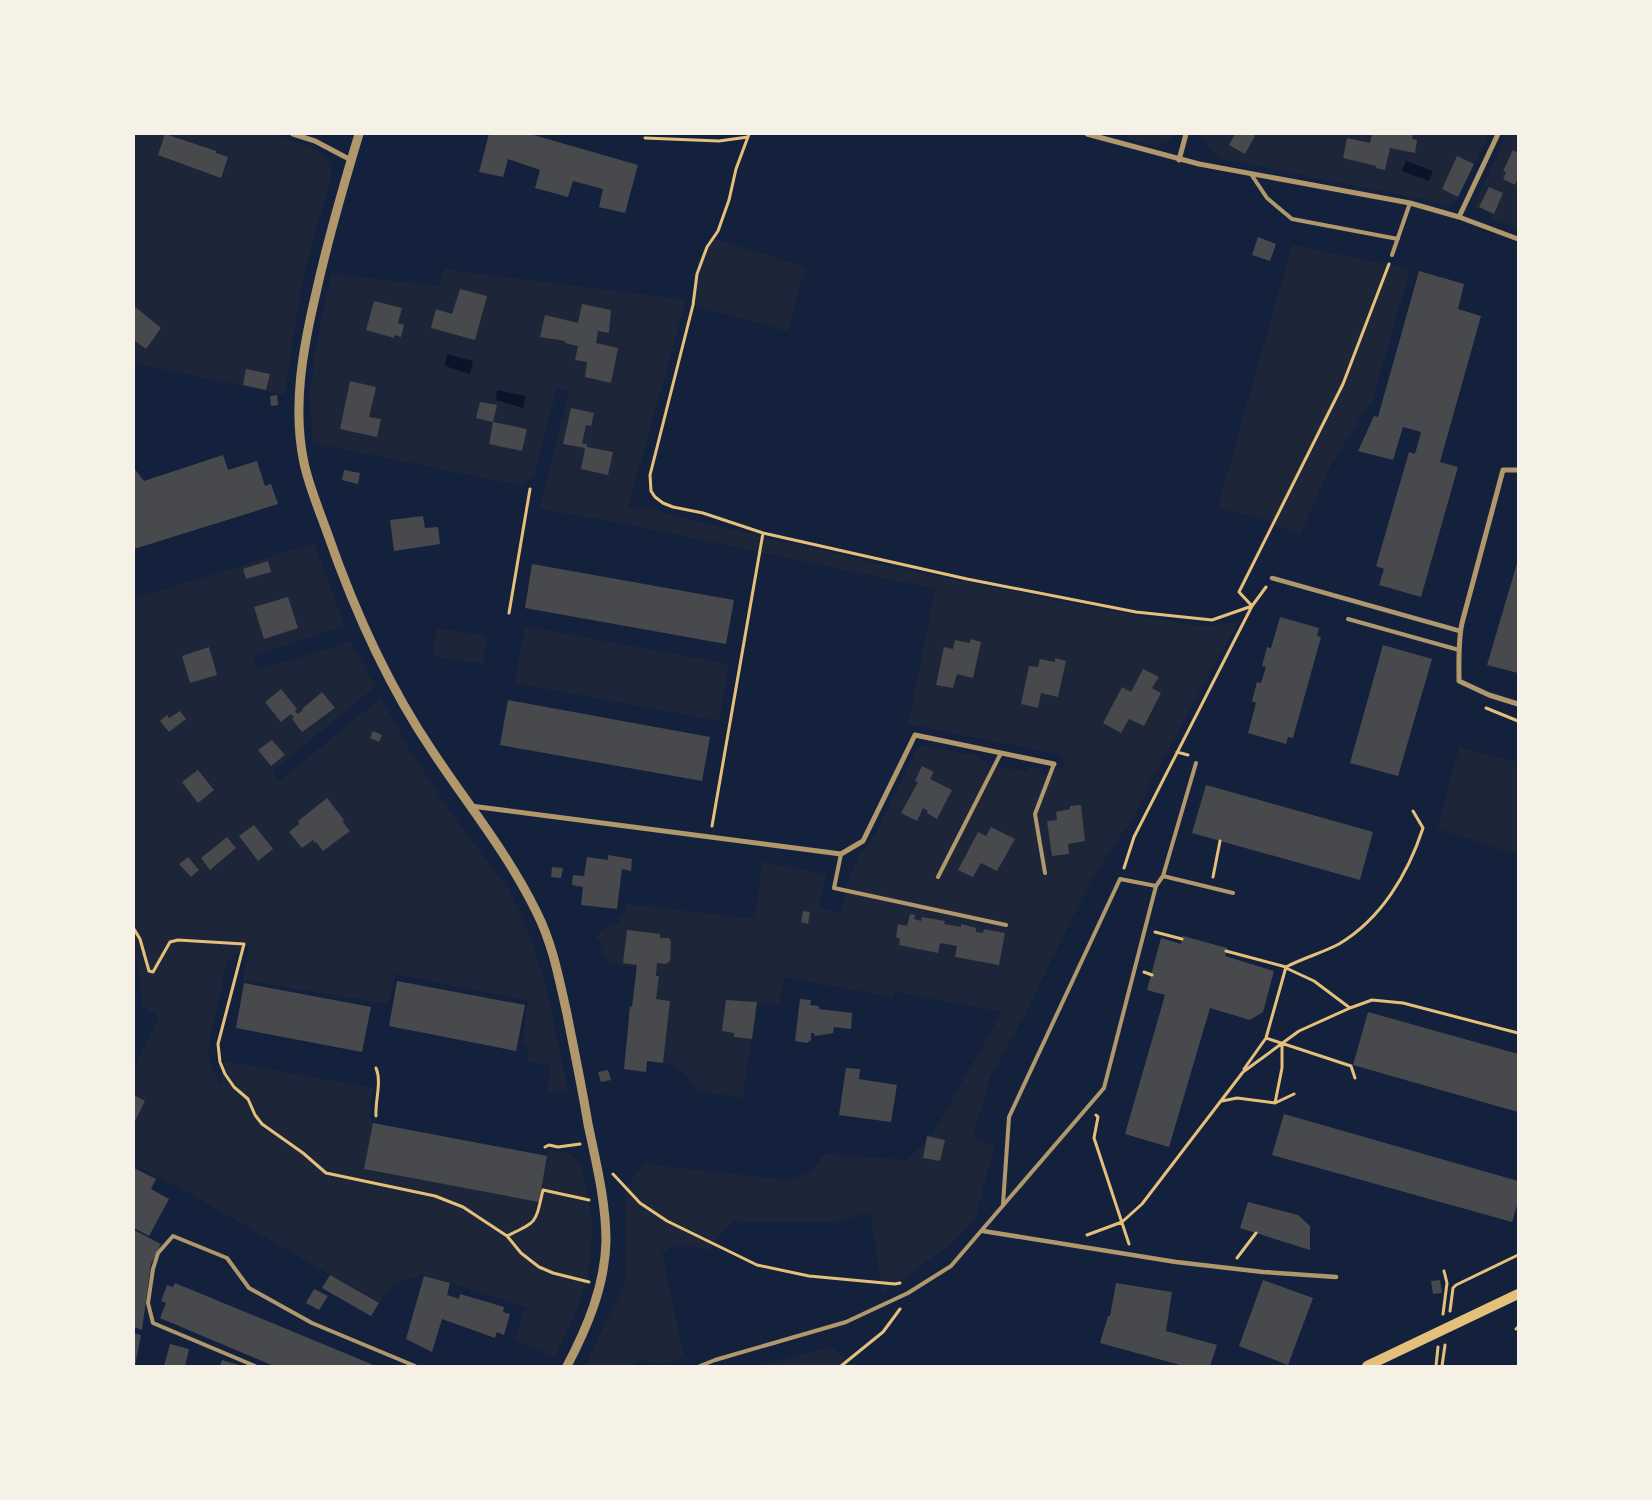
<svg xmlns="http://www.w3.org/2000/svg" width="1652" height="1500" viewBox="0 0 1652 1500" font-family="'DejaVu Sans',sans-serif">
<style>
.green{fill:#1d2539}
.water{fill:#0b132b}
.building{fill:#48494c}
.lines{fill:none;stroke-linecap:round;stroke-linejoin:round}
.path{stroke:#e5c07b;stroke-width:3}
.service{stroke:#b1986c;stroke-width:4}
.pedestrian{stroke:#b1986c;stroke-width:4.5}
.minor{stroke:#b1986c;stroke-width:5}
.tertiary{stroke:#b1986c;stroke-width:9}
.secondary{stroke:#e5c07b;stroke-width:10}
</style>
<rect width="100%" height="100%" fill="#14213d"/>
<path class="green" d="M134,134H272L312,148L323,154L329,164L332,173L303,278L284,395L134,363Z
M1128,134H1173L1170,140L1156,147L1126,138Z
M1201,134H1489L1474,164L1457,157L1442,189L1458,197L1456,201L1447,206L1427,200L1220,159C1212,152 1205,145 1201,134Z
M1507,134H1518V227L1491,219L1493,214L1474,206Z
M714,239L806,267L787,331L693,305C696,282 699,259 714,239Z
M1292,245L1410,269L1373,399L1330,467L1300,535L1269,522L1218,506Z
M444,269L686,300L628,508L646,507L683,518L902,569L1096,608L1204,627L1238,622L1150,783L1136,813L1091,880L1024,1016L990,1078L973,1136L994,1146L975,1220L947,1247L883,1293L870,1212L831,1223L733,1221L708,1250L677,1244L662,1253L684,1357L660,1364L641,1359L634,1366H585L625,1282V1189L644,1164L787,1180L812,1172L824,1154L907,1160L931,1137L1002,1012L895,992L893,997L784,977L779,1005L756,1002L743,1098L697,1091C686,1074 683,1068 663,1063L670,1001L656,999L659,976L636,973V967C618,965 599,963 600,941L596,937C602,927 608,926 619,923L620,913L626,914L627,904L755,919L762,862L826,874L819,908L840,912L849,879L858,857L876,833L917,749L923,746L975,755L988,765L1026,771L1032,767L1039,769L1042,776L1065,765L1061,755L908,724L935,589L626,524L540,509L569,390L557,389L533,478L519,485L313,443L310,396L315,350L331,274L439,286Z
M314,543L345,626L253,656L258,670L351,641L375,687L272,772L279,781L381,698L409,749L449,810L509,890L529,933L545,982L568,1090L560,1092L547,1091L551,1066L527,1061L529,1046L522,1045L528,1001L396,974L387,1004L243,980L249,945L227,961L207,1053L220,1087L224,1061L373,1088L369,1117L373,1123L364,1169L539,1201L549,1149L571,1154L581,1164L593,1223L588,1277L579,1305L554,1357L514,1340L526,1307L423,1274L393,1285L379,1303L194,1196L134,1165V1123L145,1101L134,1095V1069L159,1017L142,1006L139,971L134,955V599Z
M525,626L729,664L719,721L515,683Z
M437,628L487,636L483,664L433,656Z
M1459,747L1518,762V855L1438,829Z
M832,1347L852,1366H760Z"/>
<path class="water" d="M1406,161L1433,171L1429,181L1402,171Z
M447,354L473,361L470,374L445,366Z
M497,390L525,396L523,408L496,400Z"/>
<path class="building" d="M165,134L216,151V153L228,157L221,178L158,155Z
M489,134H530L638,165L625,213L599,207L603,189L573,181L568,197L535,188L540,170L508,159L503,177L479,172Z
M1235,134H1252L1255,136L1245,154L1229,145Z
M1372,134H1413L1412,139L1417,140L1415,153L1390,148L1385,170L1376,168V166L1343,158L1347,138L1370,143Z
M1513,150L1518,153V178L1515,185L1503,179L1506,172L1503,171Z
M1457,156L1474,164L1458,197L1442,189Z
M1489,187L1503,193L1494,214L1479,207Z
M1258,237L1276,244L1270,261L1252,255Z
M1419,271L1464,284L1458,309L1481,316L1440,462L1458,467L1421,597L1379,585L1384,569L1376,566L1409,452L1415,454L1421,432L1403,427L1393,460L1358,451L1374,416L1378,417Z
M460,289L487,296L475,340L431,328L436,309L452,314Z
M374,301L402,308L398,323L404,325L401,337L394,335V338L366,330Z
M582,304L611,310L609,333L598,331L596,343L618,348L611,383L585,377L587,362L575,360L578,346L565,343V341L540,337L545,315L578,323Z
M134,306L161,328L146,349L134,340Z
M246,369L270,374L266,390L243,385Z
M350,381L376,387L369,417L381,419L377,437L340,429Z
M277,395L278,405L271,406L270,396Z
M480,402L497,405L493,422L476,418Z
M571,408L594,413L591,426L586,425L582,444H587V447L613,452L608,475L581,469L585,448L563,444Z
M493,422L527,429L522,451L489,444Z
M223,455L228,470L257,461L265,486L271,484L278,504L134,549V468L144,481Z
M344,470L360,473L358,484L342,480Z
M423,516L425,528L438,527L440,544L394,551L390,520Z
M1518,560V673L1487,665Z
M268,561L271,572L246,579L243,569Z
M532,564L734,600L726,644L525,608Z
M288,597L298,628L264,639L254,607Z
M1280,617L1319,628L1317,636L1321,637L1293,738L1288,737L1286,744L1248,733L1256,703L1252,701L1257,682L1261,683L1266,667L1262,666L1267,647L1271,648Z
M970,639L981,642L973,678L957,674L953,688L936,685L944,647L953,649L955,640L970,643Z
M1383,645L1432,659L1398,776L1350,763Z
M209,647L217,675L190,683L182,656Z
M1055,658L1066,661L1058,697L1041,693L1038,708L1021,704L1029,666L1038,667L1040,659L1055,662Z
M1143,669L1159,677L1152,688L1161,693L1144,726L1129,719L1121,733L1103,723L1122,687L1131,692Z
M281,689L297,709L295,711L298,714L303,710L302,709L322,692L335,708L302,732L292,719L294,717L291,714L281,722L265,702Z
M508,700L710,737L702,781L500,745Z
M180,711L186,719L169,732L160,721L167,715L169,718Z
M373,731L382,735L379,742L370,738Z
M272,740L285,755L271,766L258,750Z
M922,766L934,772L930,779L952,790L937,819L927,813L928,811L923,808L917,821L901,813L918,782L915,781Z
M198,770L214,790L198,803L182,782Z
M1206,785L1373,832L1360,880L1192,833Z
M327,798L344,820L342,821L350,831L323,851L316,842L314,843L313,840L302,848L289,832L299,824L298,821Z
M1081,805L1085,841L1068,844L1069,854L1052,856L1047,821L1057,820L1056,812L1070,809V806Z
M254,825L273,849L258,861L239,836Z
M991,827L1015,839L997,871L981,863L973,877L958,870L978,832L986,836Z
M227,837L236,848L210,870L201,858Z
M608,855L632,859L631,871L622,869L617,909L581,905L583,887L572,885L573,875L584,876L587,857L608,860Z
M188,857L199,870L191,877L179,864Z
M552,867L563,868L561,878L551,877Z
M803,911L810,912L808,924L801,922Z
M910,914L915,915L914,919L921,921L922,917L945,921L944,924L961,927V924L976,928V932L983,933L984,929L1005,933L999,965L955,957L957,946L940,943L938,953L899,945L900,939L896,937L898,924L907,926Z
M627,930L660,934V938H669L671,942L670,961L666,964L657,963L656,976H659L656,999L670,1001L663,1063L647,1061L646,1072L624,1069L630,1006L632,1007L637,965L623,963Z
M1183,936L1227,948L1225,956L1274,971L1263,1012L1250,1020L1210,1008L1169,1147L1125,1134L1165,995L1147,990L1161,938L1181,944Z
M397,981L525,1005L516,1051L389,1026Z
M244,983L371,1007L362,1052L236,1028Z
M800,999L811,1000L810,1005L819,1006V1009L852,1013L851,1029L834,1027L833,1033L815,1036L814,1033H811V1040L807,1043L795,1041Z
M726,1000L757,1002L752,1039L734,1037V1033L722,1031Z
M1368,1012L1518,1054V1112L1353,1065Z
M846,1068L860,1069L859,1079L897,1085L891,1122L839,1115Z
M608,1070L611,1080L601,1082L598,1072Z
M134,1095L145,1101L134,1123Z
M1284,1114L1518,1181V1202L1512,1222L1272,1155Z
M373,1123L547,1156L539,1202L364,1169Z
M927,1136L945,1140L940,1161L923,1158Z
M134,1168L156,1179L151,1189L169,1199L149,1236L134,1228Z
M1248,1202L1298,1215L1310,1226V1250L1240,1228Z
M134,1230L161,1244L151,1264L142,1330L134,1327Z
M330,1275L379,1303L371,1316L322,1288Z
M424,1276L450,1283L447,1295L459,1299L460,1294L504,1307L503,1312L510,1314L504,1335L497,1332L495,1338L442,1319L432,1352L406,1339Z
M1263,1280L1313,1298L1288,1365L1239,1346Z
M1440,1280L1442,1293L1433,1294L1431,1281Z
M175,1283L376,1366H274L160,1318L166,1303L161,1301L167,1285L173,1287Z
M1116,1283L1172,1292L1166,1331L1217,1345L1210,1366H1184L1100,1343L1108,1316H1110Z
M314,1289L328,1296L319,1310L306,1303Z
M134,1333L141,1335L135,1366H134Z
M170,1344L189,1349L185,1366H164Z
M222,1360L242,1366H220Z"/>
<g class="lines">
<path class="path" d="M749,134L736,169L729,200L718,231L707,247L697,274L693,305L650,475L651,491L655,497L663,503L673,507L703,513L763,533L967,579L1136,612L1212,620L1252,606
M645,138L719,141L748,137
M1252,606L1239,592L1343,384L1389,264
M509,613L530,489
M1486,708L1518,721
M1177,752L1188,755
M712,826L763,533
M1124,868L1134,837L1252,606L1266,587
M1213,877L1220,841
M134,929L140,939L149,971L153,972L170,942L178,940L244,944L218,1044L220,1062L225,1074L234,1087L248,1099L255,1115L262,1124L303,1153L326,1173L435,1196L463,1207L507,1236L521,1253L539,1267L553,1273L589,1282
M1155,932L1182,939
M1226,951L1286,967L1266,1038L1351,1066L1355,1078
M1286,967C1303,958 1322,953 1339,944C1381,919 1408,874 1423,828L1413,811
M1286,968L1314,981L1350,1008
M1144,972L1152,975
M1244,1069L1266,1038
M1222,1101L1237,1098L1275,1103L1294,1094
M1275,1103L1282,1068V1043
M1096,1115L1098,1117L1094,1138L1129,1244
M376,1116C375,1100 382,1082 376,1068
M545,1147L549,1145L558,1147L580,1144
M613,1174L640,1203L667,1221L757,1265L809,1276L895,1284L900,1283
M1087,1235L1122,1222L1142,1204L1243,1072L1299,1031L1350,1008L1372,1000L1403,1003L1518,1033
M507,1236C538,1221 535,1224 543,1190L589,1200
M1237,1258L1256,1233
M1450,1311L1453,1288L1456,1285L1518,1255
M1443,1314L1447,1283L1444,1271
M1516,1329L1518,1327
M841,1366L883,1332L900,1309
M1436,1366L1438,1347
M1442,1366L1445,1345"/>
<path class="service" d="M1251,174L1267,198L1292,219L1398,239
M1392,255L1410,203
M1348,619L1459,650
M841,854L834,888L1006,925
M1045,873L1035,814L1054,764
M1163,876L1233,893
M938,877L1001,753
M1156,886L1163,876L1196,763
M255,1366L153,1323L148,1303L153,1269L158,1253L173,1236L227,1258L249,1288L312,1323L415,1366
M700,1366L715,1360L846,1322L908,1293L951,1266L1104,1088L1156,886L1120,879L1009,1117L1003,1204"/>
<path class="pedestrian" d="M1272,578L1460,631
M983,1231L1176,1262L1263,1272L1336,1277"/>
<path class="minor" d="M293,134L315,141L351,160
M1087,134L1199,164L1410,203L1459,217L1518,239
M1179,160L1186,134
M1459,217L1498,134
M1518,470H1503L1462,623C1458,641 1459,661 1459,681L1489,695L1518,704
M471,806L841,854L863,841L915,735L1054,764"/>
<path class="tertiary" d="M359,134C343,187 328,239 316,293C303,348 292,407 304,463C309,486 319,510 327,532C354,610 387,684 433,752C468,805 509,855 537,913C553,945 559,979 567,1014C574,1050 582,1087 588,1124C596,1162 606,1202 606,1241C605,1286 587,1328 567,1366"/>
<path class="secondary" d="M1367,1366L1518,1294"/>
</g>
<rect width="1652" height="1500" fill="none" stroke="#f6f1e7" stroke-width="270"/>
</svg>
